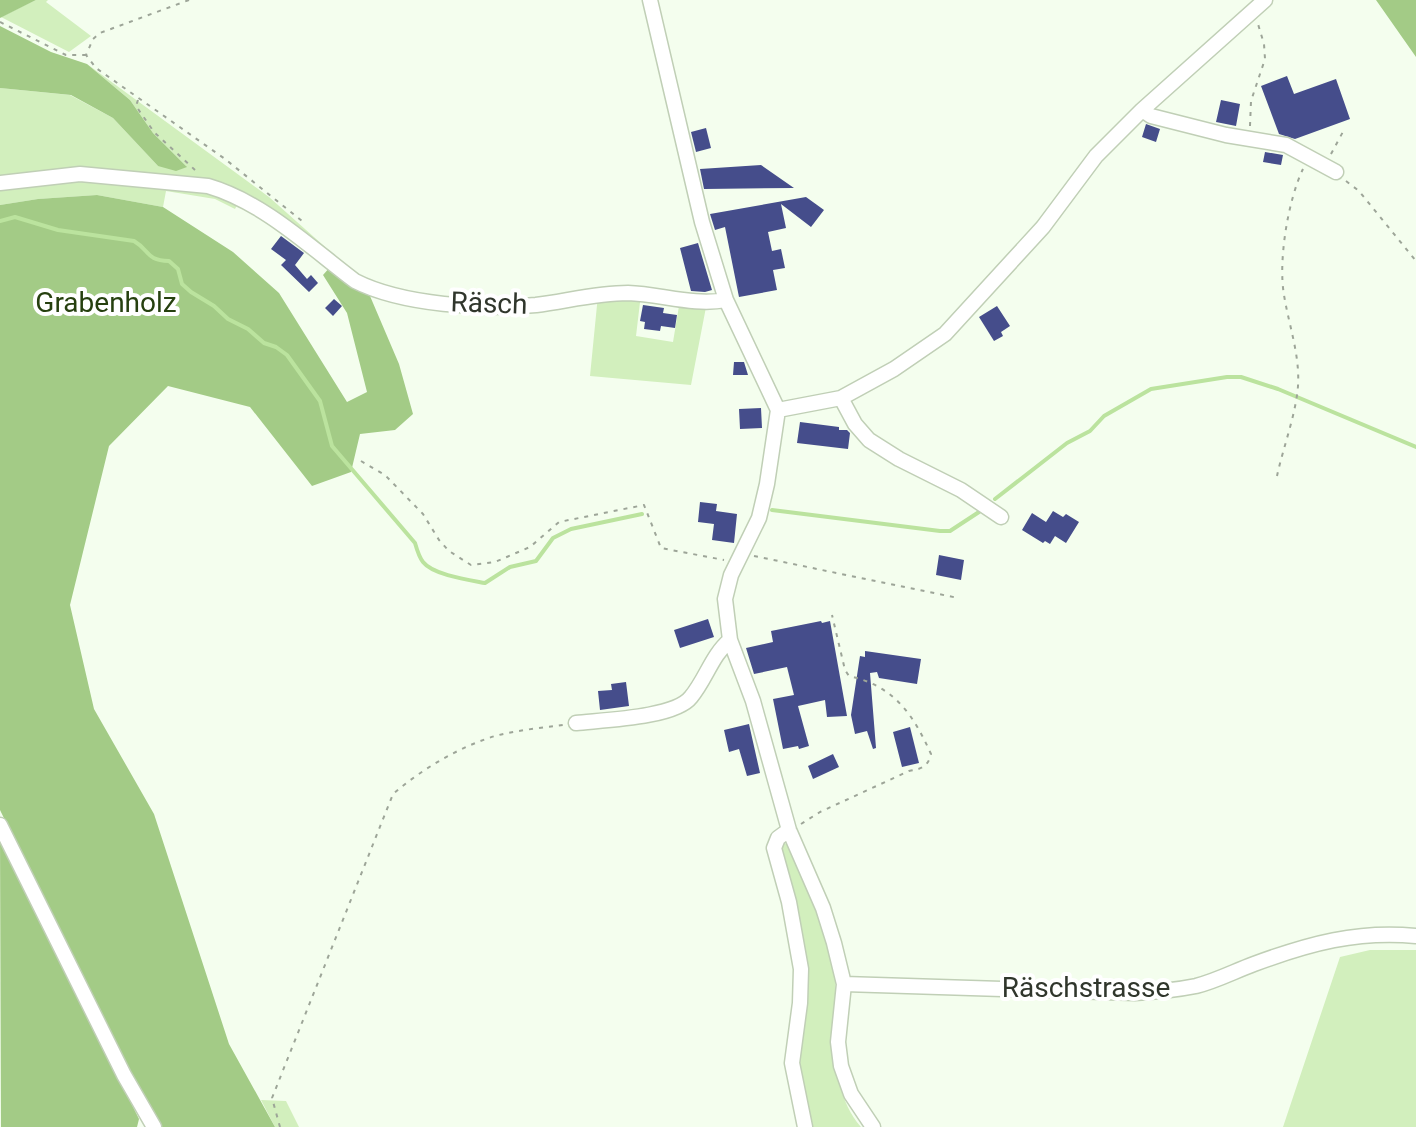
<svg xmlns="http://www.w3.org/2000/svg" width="1416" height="1127" viewBox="0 0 1416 1127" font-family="Roboto,sans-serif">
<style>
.green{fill:#d2efbd}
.forest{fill:#a3cb86}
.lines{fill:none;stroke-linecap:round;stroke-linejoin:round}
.stream{stroke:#bbe39e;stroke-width:4}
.building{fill:#454d8b}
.minor-casing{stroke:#c0cfb6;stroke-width:17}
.path{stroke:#9da598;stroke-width:2;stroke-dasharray:4 6;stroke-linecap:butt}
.minor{stroke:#fff;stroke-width:14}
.labels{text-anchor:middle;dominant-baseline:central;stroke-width:8;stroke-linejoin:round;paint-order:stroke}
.park-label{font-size:28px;fill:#26400f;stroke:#fff}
.street-label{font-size:28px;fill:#30362c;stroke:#fff}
</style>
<rect width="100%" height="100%" fill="#f4feee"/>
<path class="green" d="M36,0H48L46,2L91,36L69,52L1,17Z
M87,64L269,197L360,278L236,194C225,183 216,179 201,181C135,175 66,163 0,178V88L70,95L113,118L158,166H186L153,133L130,100Z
M82,178L218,194L238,203L235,209L215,199L166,191L163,207L97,195L38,199L0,205V187Z
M641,294L636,336L673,342L680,300L707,302L691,385L590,376L598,295Z
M782,842L790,846C807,885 827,925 834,967C837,984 835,1000 834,1016C832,1052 836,1099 861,1127H810L795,1070L805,992L779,845Z
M1370,950H1416V1127H1283L1340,957Z
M261,1100L286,1101L299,1127H275Z"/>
<path class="forest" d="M0,0H36L0,18Z
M1376,0H1416V57Z
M0,26L51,52L87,64L130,100L153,133L187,167L176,171L158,166L113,118L71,95L0,88Z
M97,195L163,207L233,252L279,293L347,402L367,392L347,313L323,275L331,266L370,296L399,364L413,414L395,430L360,434L351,472L312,486L250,407L168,386L109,446L70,605L94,709L154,814L229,1044L275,1127H161L129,1074L0,810V205L38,199Z
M0,836L139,1119L137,1127H1Z"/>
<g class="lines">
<path class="stream" d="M0,221L15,217L58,230L134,241C151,251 145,260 169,261L178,269L182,284L191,292L214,306L228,319L248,329L264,343L276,347L287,355L320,401L332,446L415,543C417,550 419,557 423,562C433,575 469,580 485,583L510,567L536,561L553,538L571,529L642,514
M995,499L1067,443L1090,431L1104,416L1151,389L1227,377H1241L1278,389L1416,447
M772,510L940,531H950L979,512"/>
</g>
<path class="building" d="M1287,76L1294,94L1336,79L1350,119L1295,139L1279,134L1261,86Z
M1221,100L1240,104L1236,126L1216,122Z
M1146,124L1160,129L1156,142L1142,137Z
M706,128L711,148L696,152L691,132Z
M1265,152L1283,155L1281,165L1263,162Z
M761,165L794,188L704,189L700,169Z
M806,197L824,210L811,227L781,204L786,228L768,232L772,251L781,249L785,268L773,270L777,290L739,297L725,227L715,230L710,214Z
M281,236L304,253L295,265L307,279L311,275L318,283L309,292L281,265L286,260L271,249Z
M698,243L712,290L705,292L691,291L680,248Z
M334,299L342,306L333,316L325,308Z
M643,305L664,308L663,313L677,315L675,328L661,326L660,331L644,329L645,322L640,321Z
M997,306L1010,326L1001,332L1003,336L994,341L979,317Z
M734,362H744L748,375H733Z
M761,408L762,428L740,429L739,409Z
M800,422L839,427V430H847L850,433L848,449L797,443Z
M700,502L717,504L716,511L737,514L734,543L712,540L714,524L698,522Z
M1053,511L1063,517L1066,514L1079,522L1066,543L1055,536L1050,544L1045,541L1043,543L1022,530L1032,513L1046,522Z
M939,555L964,560L961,580L936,575Z
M708,619L714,637L680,648L674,630Z
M821,621L822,623L830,621L847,716L827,717L825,700L798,706L809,746L799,749L798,746L783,749L773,699L794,695L787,667L754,674L746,648L773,642L771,631Z
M865,651L921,659L917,684L879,678L877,672L870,673L876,748L873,749L867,731L855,734L851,715L860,656L865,657Z
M626,682L629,706L600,710L598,691L612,690L611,684Z
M749,724L760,773L747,776L739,749L729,752L724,730Z
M910,727L919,763L902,767L893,732Z
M833,754L839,767L813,779L808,766Z"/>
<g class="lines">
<defs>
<path id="minor" d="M650,0L702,222L726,300L778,410L767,484L759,518L731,575L725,599L730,640L753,701L789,830L823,908L834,943L844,984L838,1042L841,1066L851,1094L873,1127
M1142,110L1151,116L1226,135L1286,145L1336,172
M0,183L80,174L208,186C263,202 310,247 355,281C402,305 484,310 536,305C567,301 597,293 628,293C661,294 693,306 726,300
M841,398L855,424L869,440L899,459L961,490L1001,517
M778,410L841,398L894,369L945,334L1043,227L1096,156L1142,110L1265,0
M576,723C602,720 675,718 691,697C706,679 712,655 730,640
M0,825L124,1075L154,1127
M789,830L778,838L774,848L789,902L801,969L800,1003L792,1063L805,1127
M844,984L1135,993C1156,992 1176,990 1196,986C1216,981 1235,971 1254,964C1308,944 1358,930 1416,936"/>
</defs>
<use href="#minor" class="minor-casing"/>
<path class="path" d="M189,0L100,33L93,39L86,55L96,68L225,159L302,221
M0,22L66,55H86
M138,100L136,106L154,132L195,170
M1250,126L1251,101L1265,59L1264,44L1258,24
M1331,154L1345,128
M1346,181L1359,191L1416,261
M361,461L385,475L423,514L439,540L449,551L471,565L495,562L530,547L559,522L644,505L661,548L724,560
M1277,476C1283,448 1296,414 1298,386C1300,355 1289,326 1284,295C1278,261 1288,200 1303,169
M754,556L958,598
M801,824L820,812L909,771C921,769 928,767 931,754C913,714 894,686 849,676L845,670L832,615
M280,1127L272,1098L393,794C422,769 459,747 495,736C517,730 541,728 563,725"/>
<use href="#minor" class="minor"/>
</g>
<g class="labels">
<g class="park-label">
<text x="106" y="302">Grabenholz</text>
</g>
<g class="street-label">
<text transform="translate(489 303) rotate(2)">Räsch</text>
<text x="1086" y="987">Räschstrasse</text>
</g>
</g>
</svg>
